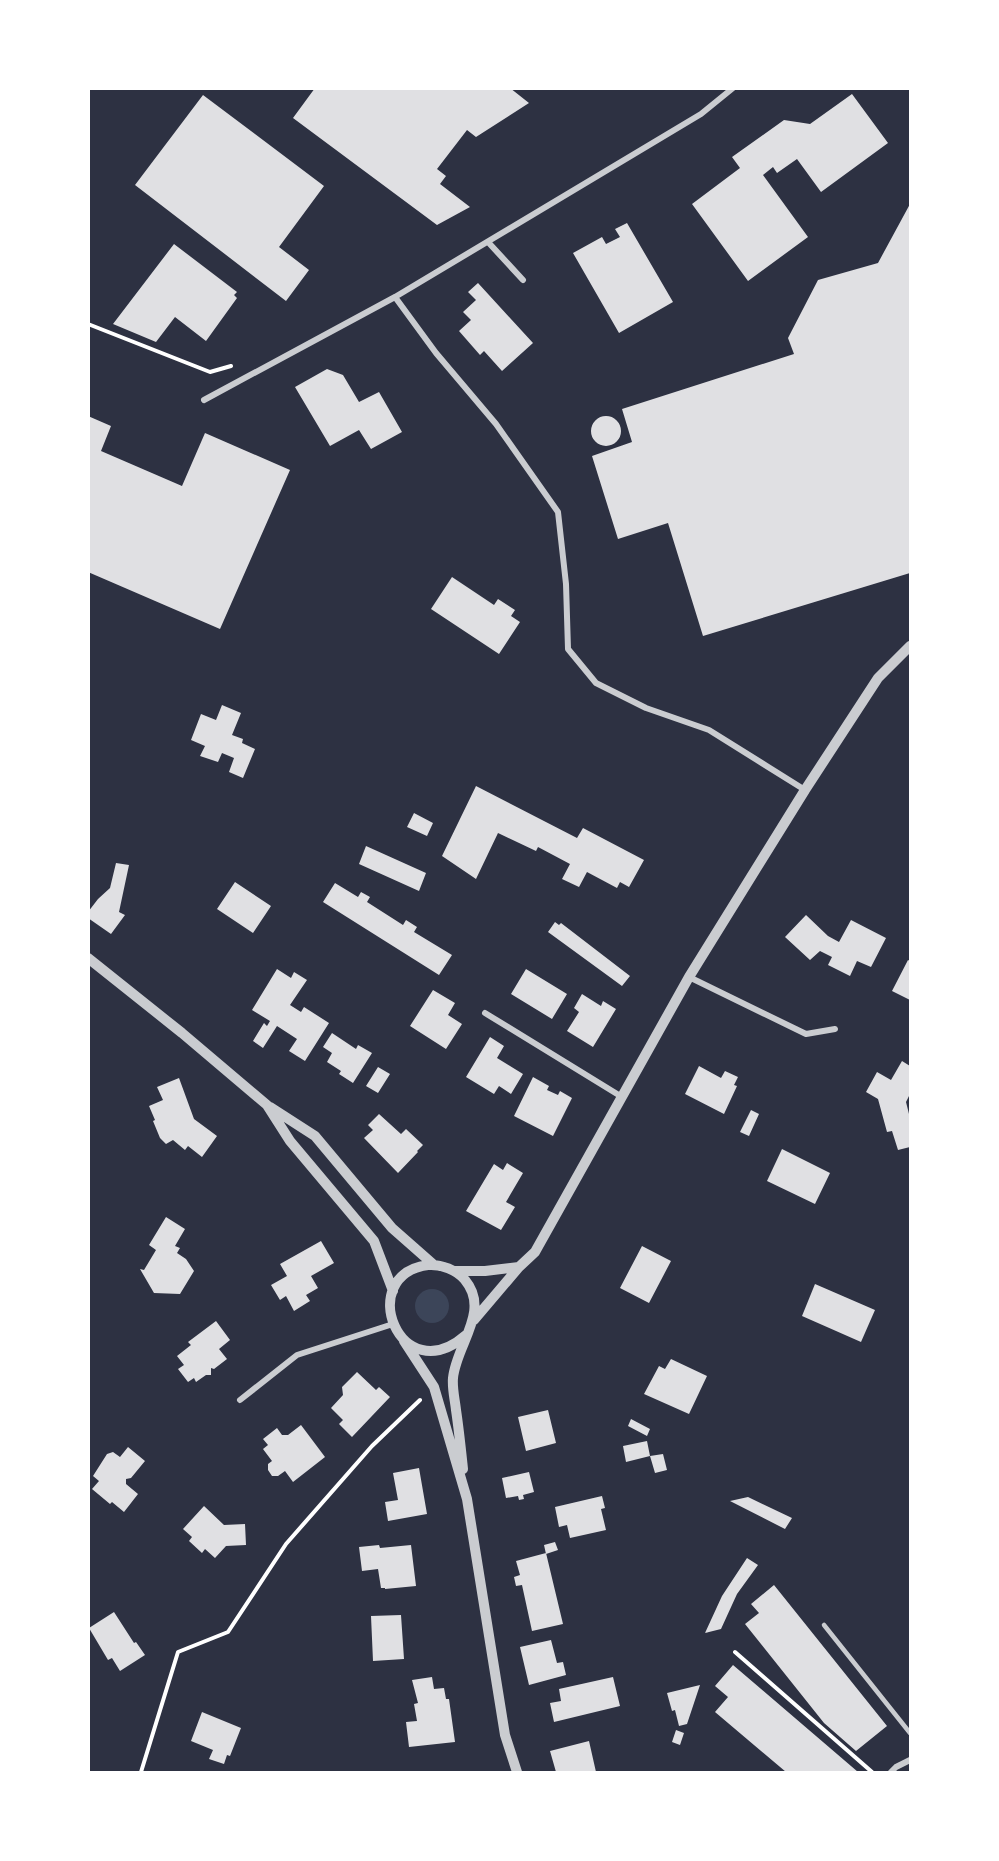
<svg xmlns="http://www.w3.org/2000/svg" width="999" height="1861" viewBox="0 0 999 1861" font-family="'Roboto Serif',serif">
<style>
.green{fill:#3c4559}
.building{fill:#e0e0e3}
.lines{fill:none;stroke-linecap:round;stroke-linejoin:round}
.path{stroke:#fff;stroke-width:4}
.service{stroke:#caccd0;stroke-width:4.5}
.minor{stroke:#caccd0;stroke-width:6}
.tertiary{stroke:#caccd0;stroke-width:10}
</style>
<rect width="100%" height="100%" fill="#2d3142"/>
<path class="green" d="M415 1306a17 17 0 1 1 34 0a17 17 0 1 1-34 0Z"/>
<path class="building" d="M315,88H510L529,103L476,137L467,130L437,169L446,176L440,184L470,207L437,225L293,118Z
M852,94L888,143L821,192L797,159L777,173L773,167L763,175L808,237L748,281L692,204L740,168L732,157L784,120L810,124Z
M203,95L324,186L279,247L309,270L286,301L135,185Z
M910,204V573L703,636L668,523L618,539L592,456L632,442L622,409L794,354L788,338L818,280L878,263Z
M627,223L673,302L619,333L573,253L602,237L606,244L620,237L615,229Z
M174,244L237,292L234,295L237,298L206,341L175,317L156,342L113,324Z
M478,283L533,343L502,371L484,351L480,355L459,331L471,320L463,312L476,300L468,292Z
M327,369L343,375L359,402L379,392L402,432L371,449L359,430L330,446L295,387Z
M591 431a15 15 0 1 1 30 0a15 15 0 1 1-30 0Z
M88,416L111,426L101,451L182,486L205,433L290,470L220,629L88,572Z
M452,577L494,605L498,599L515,610L511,616L520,622L499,654L431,609Z
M222,705L241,713L232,735L243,739L242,743L255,749L243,778L229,772L234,758L222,753L218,762L200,756L205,746L191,740L201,714L216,720Z
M476,786L577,838L583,828L644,860L629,887L620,882L617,888L587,872L579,887L562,879L570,864L538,847L536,851L498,833L476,879L445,858L442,856Z
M414,813L433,823L427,836L407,827Z
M366,846L426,873L419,891L359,864Z
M116,863L129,865L119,912L125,915L111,934L88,918V912L98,899L110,888Z
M235,882L271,906L253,933L217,909Z
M335,883L358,897L361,892L370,897L367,902L403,925L406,920L417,927L414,932L452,955L439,975L323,902Z
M806,915L828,936L839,942L851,920L886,938L871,967L857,961L850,976L828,965L832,957L820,951L810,960L785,937Z
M555,922L559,925L561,923L630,976L622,986L548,932Z
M908,960L910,961V1000L892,991Z
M277,969L291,978L294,972L307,980L290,1005L301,1012L304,1007L329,1023L305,1061L289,1051L297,1039L277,1026L263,1048L253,1041L264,1023L267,1026L270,1021L252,1010Z
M526,969L567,994L552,1019L511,994Z
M433,990L455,1003L448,1015L462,1024L446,1049L410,1026Z
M582,994L601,1006L603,1001L616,1009L593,1047L567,1031L579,1012L574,1008Z
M332,1033L356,1049L358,1045L372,1053L353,1083L339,1074L341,1071L327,1062L332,1053L323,1047Z
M490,1037L504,1046L497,1058L523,1074L511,1094L499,1086L494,1094L466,1077Z
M902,1061L910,1066V1094L906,1102L910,1118V1147L898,1150L892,1131L887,1132L878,1099L866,1092L877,1072L891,1080Z
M699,1066L721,1078L725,1071L738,1077L734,1085L737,1086L724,1114L685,1094Z
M378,1067L390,1074L378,1093L366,1086Z
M533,1077L549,1086L547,1090L558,1095L560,1091L572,1098L553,1136L514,1116Z
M179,1078L194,1119L217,1136L202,1157L188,1146L185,1150L173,1140L166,1144L160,1138L153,1121L155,1120L149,1106L163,1100L157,1087Z
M751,1110L759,1114L749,1136L740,1132Z
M379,1114L401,1134L406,1129L423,1145L417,1151L418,1152L398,1173L364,1138L373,1130L368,1125Z
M782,1149L830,1173L815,1204L767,1181Z
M507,1163L523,1173L506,1202L515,1207L501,1230L466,1211L494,1164L503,1170Z
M166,1217L185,1229L175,1246L180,1248L177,1253L186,1259L194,1271L180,1294L154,1293L140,1269L144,1270L156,1250L149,1245Z
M321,1241L334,1263L311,1276L318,1288L306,1295L310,1301L294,1311L286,1296L280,1300L271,1285L287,1276L280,1264Z
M642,1246L671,1261L649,1303L620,1288Z
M815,1284L875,1310L861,1342L802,1316Z
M216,1321L230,1340L219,1349L227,1359L214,1369L211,1368V1375H206L196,1382L194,1378L188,1382L178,1369L184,1365L177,1356L191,1345L188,1342Z
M671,1359L707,1376L689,1414L644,1394L659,1366L665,1369Z
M357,1372L376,1390L379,1387L390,1397L352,1437L339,1424L343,1420L331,1408L343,1395L342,1387Z
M548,1410L556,1443L526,1451L518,1417Z
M631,1419L650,1429L647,1436L628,1426Z
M301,1425L325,1457L293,1482L285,1471L278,1476H272L268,1470V1464L272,1461L263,1449L268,1445L263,1439L277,1428L282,1435H288Z
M647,1441L650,1456L663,1454L667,1470L655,1473L650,1456L626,1462L623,1446Z
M128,1447L145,1461L131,1478L126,1479V1484L138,1494L124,1512L112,1502L110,1504L92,1489L99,1481L93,1476L107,1454L113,1452L120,1457Z
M419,1468L427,1514L388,1521L385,1502L398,1500L393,1473Z
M529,1472L534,1492L523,1495L524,1499L519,1500L518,1496L506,1498L502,1478Z
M602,1496L605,1508L601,1509L606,1530L570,1538L567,1525L559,1527L555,1507Z
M748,1497L792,1518L785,1529L730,1501Z
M204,1506L224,1525L245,1524L246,1545L226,1546L215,1558L205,1549L202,1553L189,1541L192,1537L183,1529Z
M555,1542L558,1550L546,1554L544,1545Z
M379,1545L380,1548L411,1545L416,1586L385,1589V1588H381L378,1569L362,1571L359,1547Z
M546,1553L563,1624L532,1631L522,1585L516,1586L514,1577L520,1575L516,1561Z
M747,1558L758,1565L737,1594L721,1629L705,1633L722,1596Z
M774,1585L887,1726L856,1751L824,1723L745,1624L759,1613L751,1604Z
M114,1612L134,1643L136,1642L145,1655L120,1671L112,1658L108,1660L89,1628Z
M401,1615L404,1659L373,1661L371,1616Z
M551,1640L557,1663L563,1662L566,1675L529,1685L520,1647Z
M733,1665L858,1772H786L715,1712L728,1697L715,1686Z
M432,1677L434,1689L444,1688L446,1699H449L455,1742L409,1747L406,1722L417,1721L414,1704L418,1703L412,1680Z
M613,1677L620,1706L554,1722L550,1703L561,1701L559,1689Z
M700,1685L687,1724L679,1726L675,1710L672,1711L667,1693Z
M202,1712L241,1728L230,1756L227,1755L224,1764L209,1759L213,1750L191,1741Z
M676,1730L684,1733L680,1745L672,1742Z
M589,1741L596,1772H556L550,1751Z"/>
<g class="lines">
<path class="path" d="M88,324L210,372L231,366
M735,1652L872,1772
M141,1772L178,1652L228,1632L286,1544L372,1446L420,1400"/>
<path class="service" d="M824,1625L910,1733"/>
<path class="minor" d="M488,242L523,280
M395,297L436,353L496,424L558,512L566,584L568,649L596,683L646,708L709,730L805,790
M204,400L395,297L701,114L733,88
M689,977L806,1034L835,1029
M485,1013L622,1097
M240,1400L297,1355L393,1324
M891,1772L896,1767L910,1760"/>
<path class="tertiary" d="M88,958L182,1033L267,1105L290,1141L374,1241L393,1291
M270,1107L315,1136L392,1228L434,1265
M454,1271H485L519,1267
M474,1320L519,1267L535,1252L689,977L805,790L878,678L910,646
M404,1341L434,1387L467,1499L505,1735L517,1772
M463,1469C461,1450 459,1430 456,1410C455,1400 452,1389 453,1378C456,1345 491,1311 465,1280C457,1270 441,1264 428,1265C354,1275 400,1393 466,1335"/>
</g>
<rect width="999" height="1861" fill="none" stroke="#ffffff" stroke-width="180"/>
</svg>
